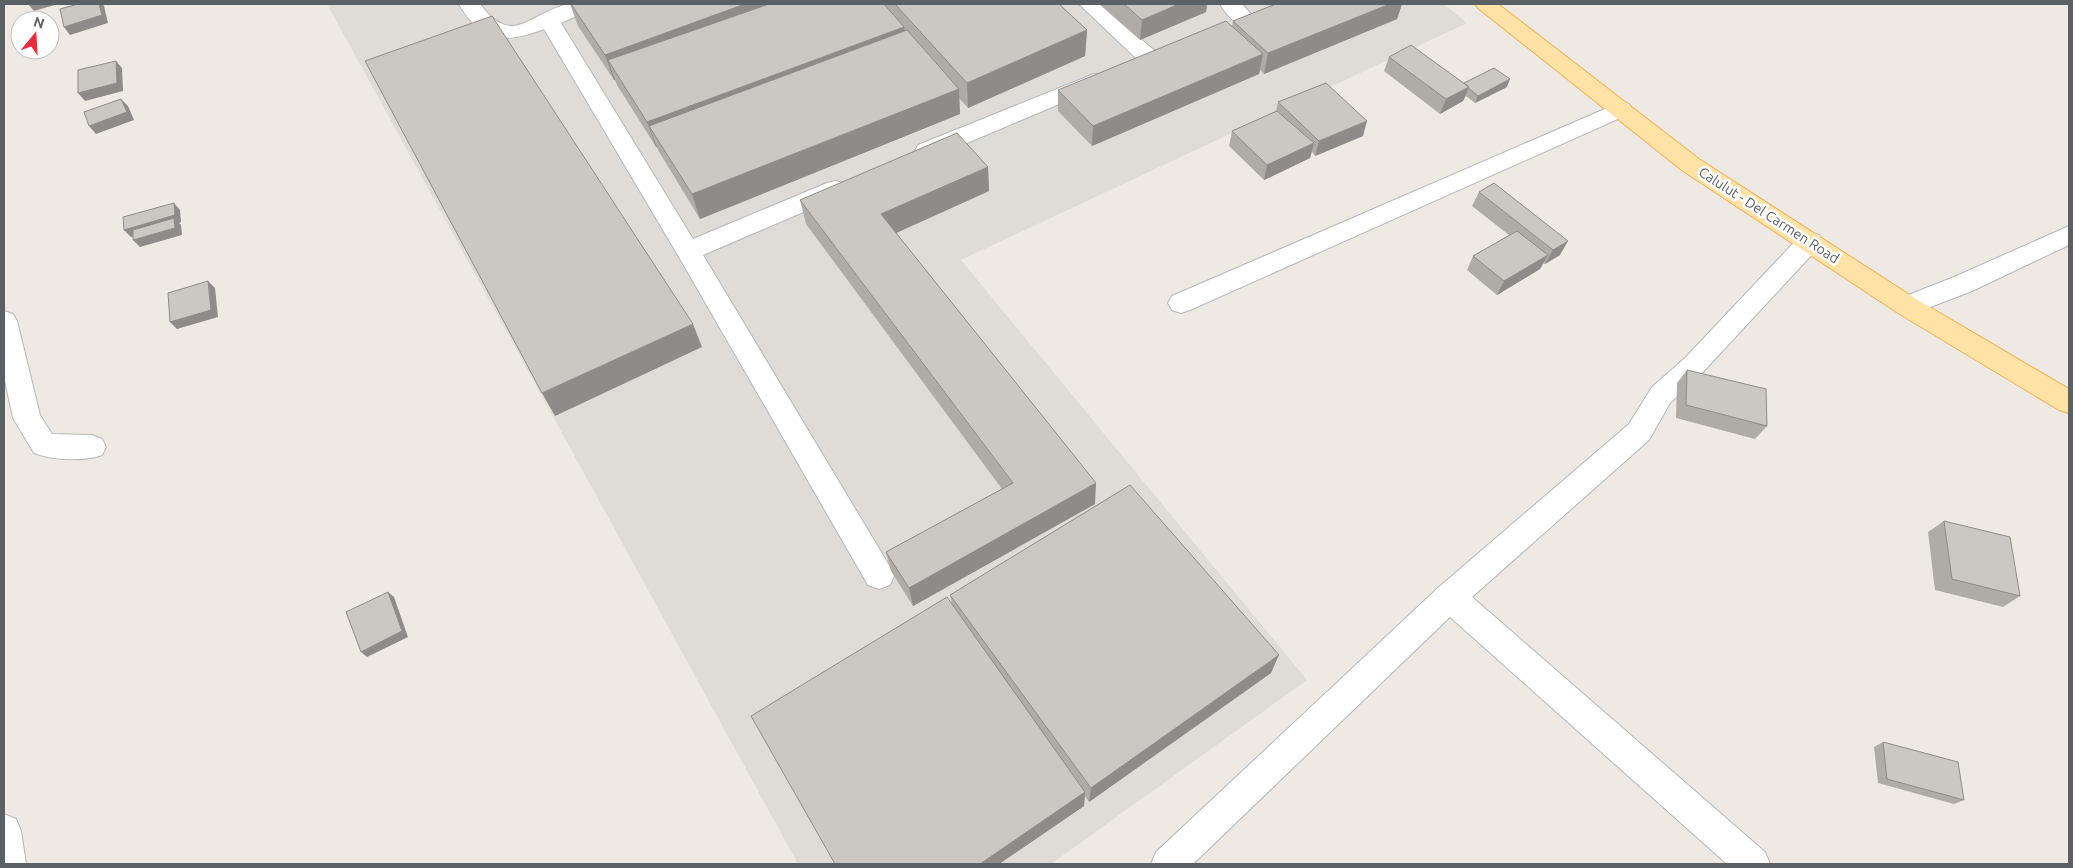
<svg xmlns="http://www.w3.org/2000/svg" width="2073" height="868" viewBox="0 0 2073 868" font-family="Ubuntu,sans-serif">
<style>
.industrial{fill:#dfdcd7}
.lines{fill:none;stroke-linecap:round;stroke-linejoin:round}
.minor-casing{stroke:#b3b7ba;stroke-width:2}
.major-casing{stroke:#f3ae56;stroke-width:2}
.minor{fill:#fff;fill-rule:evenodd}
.major{fill:#ffe2a6;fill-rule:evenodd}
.wall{fill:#afaba7}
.shaded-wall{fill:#8e8b88}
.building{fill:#cbc7c2;stroke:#8e8b88}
.labels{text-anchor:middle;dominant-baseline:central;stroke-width:5;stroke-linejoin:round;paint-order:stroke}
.street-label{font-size:14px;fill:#5b6064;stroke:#fff}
</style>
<rect width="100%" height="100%" fill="#eeeae3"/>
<path class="industrial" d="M327,4H1444L1467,23L961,260L1307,680L1051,864H798Z"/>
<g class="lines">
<defs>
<path id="minor" d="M459,4H480C514,49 529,12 569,4C578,2 588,4 597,4L594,8L561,23L693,239L827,183L835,181L843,183L847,189L843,195L703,255L890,567L894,576L890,585L879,589L868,585L679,257L544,29C505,44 481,43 459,4Z
M1079,4H1101L1157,53L1160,58L1157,63L1149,65L1141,63Z
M1220,4H1242L1259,23L1256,28C1241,32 1227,16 1220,4Z
M1094,74L1102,76L1105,81L1102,86L934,157L926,159L918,157L915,151L918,145Z
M1621,102L1629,104L1632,109L1629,114L1190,310L1181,313L1172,310L1168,303L1172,296Z
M2069,226V245L1972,291L1907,316L1898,313L1894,306L1898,299L1954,277Z
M1810,232L1819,235L1822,241L1819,247L1703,372L1670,403L1649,440L1472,597L1765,852L1770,864H1727L1450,617L1193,864H1151L1156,852L1439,587L1629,424L1652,387L1685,358L1801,235Z
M4,311L13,314L17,321L40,415L52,434L92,435L102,439L106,447L102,455C83,462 53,460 34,453L13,418L4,376Z
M4,814L16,819L21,831L26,864H4Z"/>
<path id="major" d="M1475,4H1498L1699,159L1916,299L2069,389V413L2059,410L1898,313L1683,171L1478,8Z"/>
</defs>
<use href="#minor" class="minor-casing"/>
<use href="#major" class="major-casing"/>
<use href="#minor" class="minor"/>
<use href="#major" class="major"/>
</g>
<path class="wall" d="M570,4H1059L1087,30L1085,56L968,108L959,98L960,114L700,219L658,150L657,147H656L617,85L615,80H614L578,26Z
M1099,4H1207L1206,12L1140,40Z
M1276,4H1402L1397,19L1264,74L1260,70L1259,74L1092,146L1058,111V90L1232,27L1233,21Z
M1389,57L1464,83L1507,87L1475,103L1466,96L1463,101L1440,114L1384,71Z
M1278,102L1363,136L1315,156L1312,152L1310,158L1264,180L1229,146L1232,131L1276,111Z
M988,167L989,191L896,233L1095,504L913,606L891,571L886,552L1002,489L806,224L800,200Z
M1479,192L1560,255L1545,264L1543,263L1540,269L1497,295L1467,270L1473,256L1509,235L1472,206Z
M1687,370L1767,426L1755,439L1676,418L1677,383Z
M1944,521L2020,596L2003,607L1935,590L1928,532Z
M950,595L1271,673L1089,802L1085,796L1084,806L999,864H835L952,604Z
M1883,742L1964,800L1954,804L1878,783L1874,747Z"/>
<path class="shaded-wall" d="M28,4H58L34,11Z
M99,4H102L104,6L108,23L70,35L64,27Z
M745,4H820L608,60L615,80H614L605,55Z
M1179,4H1207L1206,12L1140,40L1142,20Z
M1390,4H1402L1397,19L1264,74L1268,53Z
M904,27L907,52L649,126L657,147H656L647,122Z
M1087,30L1085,56L968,108L967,83Z
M1263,54L1259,74L1092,146L1093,126Z
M116,61L122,68L123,91L85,101L78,93Z
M1510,79L1507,87L1475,103L1478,96Z
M1469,87L1463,101L1440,114L1446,99Z
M959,89L960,114L700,219L692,194Z
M121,99L128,106L134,120L96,134L89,126Z
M1367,121L1363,136L1315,156L1319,141Z
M1314,143L1310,158L1264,180L1267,165Z
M988,167L989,191L885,238L881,214Z
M174,203L180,210L181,222L179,223L181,225L182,235L140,247L133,240L175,224L131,237L124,230Z
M1568,241L1560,255L1545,264L1553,250Z
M1548,255L1540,269L1497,295L1504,281Z
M208,281L215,288L218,317L177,329L170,322Z
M693,324L702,347L555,416L542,393Z
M1096,483L1095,504L913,606L909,588Z
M388,592L394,597L408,637L367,657L361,652Z
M1279,655L1271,673L1089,802L1091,788Z
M1085,792L1084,806L999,864H980Z"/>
<path class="building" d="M78,4H99L102,15L64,27L60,9Z
M571,4H745L605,55Z
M769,4H884L904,27L647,122L608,60Z
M895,4H1059L1087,30L967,83Z
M1124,4H1179L1142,20Z
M1276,4H1390L1268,53L1233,21Z
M492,16L693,324L542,393L365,61Z
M1226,21L1263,54L1093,126L1058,90Z
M907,30L959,89L692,194L649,126Z
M1411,45L1469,87L1446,99L1389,57Z
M116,61L117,83L78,93V70Z
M1494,68L1510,79L1478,96L1468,88L1469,87L1464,83Z
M1326,83L1367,121L1319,141L1278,102Z
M121,99L127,112L89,126L84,112Z
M1277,111L1314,143L1267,165L1232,131Z
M957,133L988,167L881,214L1096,483L909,588L886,552L1013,483L800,200Z
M1494,183L1568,241L1553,250L1479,192Z
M174,203L175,215L124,230L123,217Z
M174,218L175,228L133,240V230Z
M1517,231L1548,255L1504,281L1473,256Z
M208,281L211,310L170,322L168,293Z
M1687,370L1766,389L1767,426L1686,405Z
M1130,485L1279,655L1091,788L950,595Z
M1944,521L2010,537L2020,596L1952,579Z
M388,592L402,631L361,652L346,612Z
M947,597L1085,792L980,864H835L751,716Z
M1883,742L1958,762L1964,800L1887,779Z"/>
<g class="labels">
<g class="street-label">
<text transform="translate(1769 215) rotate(33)">Calulut - Del Carmen Road</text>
</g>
</g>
<rect width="2073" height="868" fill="none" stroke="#5b6064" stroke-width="10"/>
<g transform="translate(35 35) rotate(18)"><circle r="24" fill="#ffffff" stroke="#bdbfc1"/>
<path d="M0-4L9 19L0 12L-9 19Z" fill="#eb2b3b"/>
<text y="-8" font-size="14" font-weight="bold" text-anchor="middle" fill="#5b6064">N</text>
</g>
</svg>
